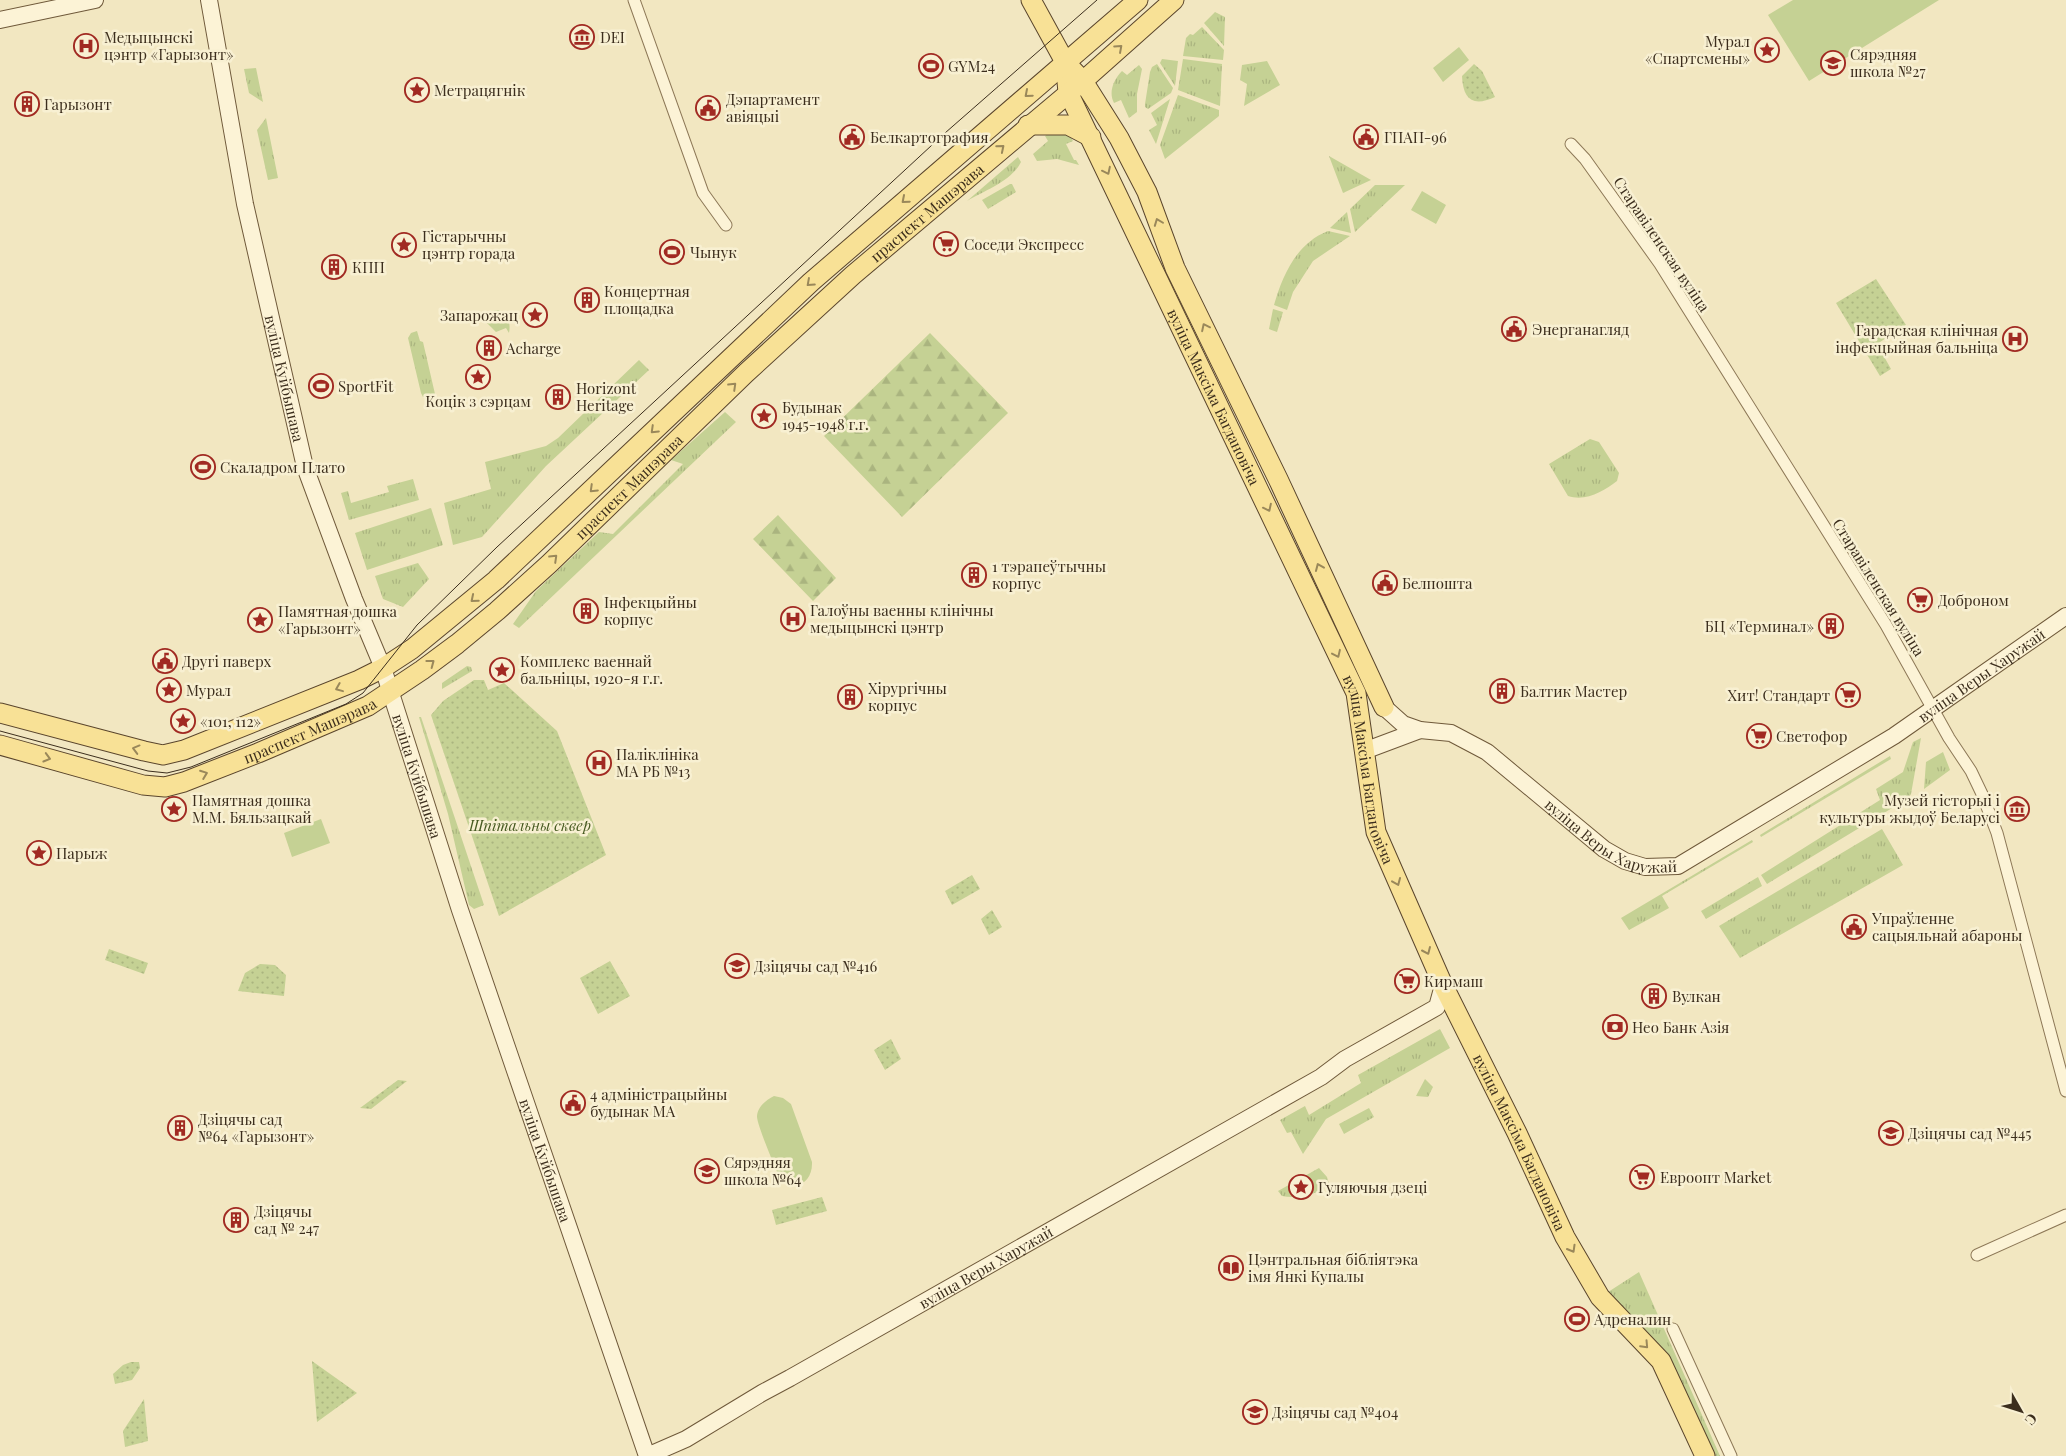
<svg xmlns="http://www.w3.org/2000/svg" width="2066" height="1456" viewBox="0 0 2066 1456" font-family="'Playfair Display',serif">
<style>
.grass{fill:url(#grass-tufts)}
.forest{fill:url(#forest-firs)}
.park{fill:url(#park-dots)}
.pitch{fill:#c5d194}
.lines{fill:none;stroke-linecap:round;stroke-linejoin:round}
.street-casing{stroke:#8d7857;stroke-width:13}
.secondary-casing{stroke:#6f593a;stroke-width:18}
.primary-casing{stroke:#5a452c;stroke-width:21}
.street{stroke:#fcf3d6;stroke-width:11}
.secondary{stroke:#fcf3d6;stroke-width:16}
.primary{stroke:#f8e196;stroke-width:19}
.tram{stroke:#3c2e1d;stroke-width:1}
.oneway{stroke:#9a885a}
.labels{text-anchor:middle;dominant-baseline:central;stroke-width:5;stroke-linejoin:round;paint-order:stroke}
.poi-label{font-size:15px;fill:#3c2e1d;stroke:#f8f0d2;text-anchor:start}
.street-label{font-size:15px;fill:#3c2e1d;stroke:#f8f0d2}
.park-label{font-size:15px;font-style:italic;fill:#475a21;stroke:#f8f0d2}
</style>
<defs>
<pattern id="grass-tufts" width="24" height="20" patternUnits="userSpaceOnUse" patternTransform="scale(1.25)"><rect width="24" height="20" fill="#c5d194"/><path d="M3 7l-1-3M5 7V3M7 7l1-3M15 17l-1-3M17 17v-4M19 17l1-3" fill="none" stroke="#aab47f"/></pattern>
<pattern id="forest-firs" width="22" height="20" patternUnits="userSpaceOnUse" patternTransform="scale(1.25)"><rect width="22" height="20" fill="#c5d194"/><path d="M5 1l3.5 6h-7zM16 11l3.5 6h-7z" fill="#aab47f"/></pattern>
<pattern id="park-dots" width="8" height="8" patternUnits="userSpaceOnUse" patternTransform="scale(1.25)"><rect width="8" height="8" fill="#c5d194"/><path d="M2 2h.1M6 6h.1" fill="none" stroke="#aab47f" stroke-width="1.8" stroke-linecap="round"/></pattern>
</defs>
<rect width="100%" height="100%" fill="#f2e7c1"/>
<path class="grass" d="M1215,12L1225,17L1224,46L1204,23Z
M1202,27L1224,50L1223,60L1183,56L1186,38L1190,34L1193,35Z
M1162,59L1178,61L1175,86L1160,63Z
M1183,59L1222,64L1220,106L1178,90Z
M1267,61L1280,85L1244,106L1247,84L1240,80L1242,65Z
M1157,64L1173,88L1171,93L1148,109L1145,107V104L1150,72L1152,67Z
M1139,65L1142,69L1137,94V112L1129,118L1121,100L1114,103C1108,92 1114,79 1122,71L1127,75Z
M256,68L263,102L249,93L244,69Z
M1178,95L1219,110V116L1165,159L1160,145Z
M1170,99L1156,144L1149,130L1157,125L1151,113Z
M266,118L278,178L268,180L257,130Z
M1061,132L1070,136L1073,141L1066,144L1074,160H1076L1079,165L1057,159L1037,161L1033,154L1048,141L1045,136L1049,133Z
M1329,156L1371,180L1343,193Z
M1018,157L1021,162C1012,181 984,191 967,201Z
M1010,184H1012L1016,192L988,209L982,200Z
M1375,185H1405L1355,232L1350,209Z
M1347,212L1351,233L1330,228Z
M1328,231L1350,236L1313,261L1293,292L1287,310L1274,305C1283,274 1297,243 1328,231Z
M1273,309L1283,312L1277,332L1269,329Z
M498,310C508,314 511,323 509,333L506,328L496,332L484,320L483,316L485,312Z
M417,331L420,341L423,342L435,394L423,397L421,393L408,338L411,333Z
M639,360L649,370L546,466L482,537L453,545L444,503L491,489L485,462L546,446L558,438Z
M725,412L736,422L519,628L513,624L536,591L599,532L613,534L683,464L671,460Z
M1590,439L1599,442L1619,473L1617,481C1604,491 1586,502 1568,496L1549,464Z
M413,479L419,500L349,520L341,493L348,491L351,503L389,492L387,486Z
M431,508L443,545L367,570L355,533Z
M418,563L429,579L403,607L383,599L375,576Z
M467,666L471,667L472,671L442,689V683Z
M419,717H421L484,905L474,909L469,905L448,814Z
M1921,738L1911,794L1907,799L1767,884L1761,875L1880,800L1876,789L1903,772L1913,742Z
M1943,752L1950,770L1924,789L1926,762Z
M1890,756L1891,759L1761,837L1760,835Z
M1882,829L1903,865L1740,958L1719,926Z
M1752,840L1753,842L1662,896L1669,908L1629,930L1621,918Z
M1758,877L1762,886L1706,919L1701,911Z
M1440,1029L1450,1048L1326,1119L1303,1154L1291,1132L1287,1133L1280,1120L1305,1106L1309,1115L1361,1083L1358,1075Z
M1425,1079L1433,1087L1428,1097L1416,1096Z
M1369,1108L1374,1117L1344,1134L1339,1124Z
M1319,1168L1327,1177L1329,1184C1318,1195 1297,1199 1282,1196L1278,1191Z
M1639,1272L1720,1456H1715L1669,1356L1605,1294Z"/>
<path class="forest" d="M930,333L1008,413L902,517L824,436Z
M778,515L836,578L813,601L753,539Z"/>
<path class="park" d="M1474,64L1482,71L1495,97C1473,107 1463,100 1462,76Z
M1876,279L1906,325L1877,344L1891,369L1880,376L1836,303Z
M474,680H484L488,690L504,683L557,731L606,855L499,916L431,715L443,701Z
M972,875L980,889L952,905L945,891Z
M992,910L1002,927L989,935L981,919Z
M109,949L148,963L144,974L105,960Z
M610,961L630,996L598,1014L580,978Z
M260,964L275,965L286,975L284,996L238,991L245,973Z
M891,1039L901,1059L885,1070L874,1050Z
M398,1080L407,1081L371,1109L360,1108Z
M822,1197L827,1211L776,1225L772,1210Z
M312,1361L357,1393L317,1422Z
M131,1362H139L140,1368L132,1380L115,1384L113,1374L123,1365Z
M144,1399L148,1441L125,1447L123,1431Z"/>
<path class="pitch" d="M1793,0H1939L1809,81L1768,15Z
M1459,47L1469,60L1443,82L1433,68Z
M1422,191L1446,205L1436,224L1411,210Z
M321,819L330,843L292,857L284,833Z
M774,1096L783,1098L791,1104L812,1162C813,1185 792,1193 778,1174C773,1162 758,1127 757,1117C757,1107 766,1100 774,1096Z"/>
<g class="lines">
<defs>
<path id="street" d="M634,0L703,193L726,225
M1571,144L1585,159L1660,264L1886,625L1949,738L1971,771L1982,794L1997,833L2066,1091
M1977,1255L2066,1215
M1673,1329L1731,1456"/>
<g id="secondary">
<path id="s1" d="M209,0L245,204L305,467L354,599L383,668L460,910L647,1456"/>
<path d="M0,20L95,0"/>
<path id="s2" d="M1384,707L1403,724L1420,730L1451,733L1487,752L1604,849L1625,861L1645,867L1678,866L1894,736L2066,616"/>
<path d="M1364,751L1420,730"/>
<path id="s3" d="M647,1456L686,1439L762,1393L790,1378L1321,1077L1345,1059L1437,1007L1443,985"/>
</g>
<g id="primary">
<path d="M1031,0L1065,62L1083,81L1119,138L1147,192L1175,268L1278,479L1384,707"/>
<path id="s4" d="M1065,62L1068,92L1356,693L1376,832L1443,985L1517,1133L1565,1237L1600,1297L1661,1361L1705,1456"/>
<path d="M1028,125H1068L1091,137"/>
<path d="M0,713L144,751L163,755L184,750L359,680L383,668L412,649L496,580L811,282L1138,0"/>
<path id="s5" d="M0,745L143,785L165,787L184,782L258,753L368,706L422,670L457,644L497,611L549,564L746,373L853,275L1083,81L1174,0"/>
</g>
</defs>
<use href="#street" class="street-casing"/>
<use href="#secondary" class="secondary-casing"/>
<use href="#primary" class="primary-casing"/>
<use href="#street" class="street"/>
<use href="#secondary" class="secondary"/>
<use href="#primary" class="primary"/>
<path class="tram" d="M0,731L148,771L167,773L191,767L346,704L363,693L417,625L497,547L945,133L1097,0"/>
</g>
<defs><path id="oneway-chevron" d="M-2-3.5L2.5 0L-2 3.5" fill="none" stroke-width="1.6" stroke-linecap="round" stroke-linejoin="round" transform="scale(1.25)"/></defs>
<g class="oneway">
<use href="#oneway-chevron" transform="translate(1119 48) rotate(-42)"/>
<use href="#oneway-chevron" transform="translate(1028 94) rotate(139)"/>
<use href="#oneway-chevron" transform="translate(1001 148) rotate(-40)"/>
<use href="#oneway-chevron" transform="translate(1107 171) rotate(64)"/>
<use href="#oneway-chevron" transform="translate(905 200) rotate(139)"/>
<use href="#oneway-chevron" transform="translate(1158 222) rotate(-111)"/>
<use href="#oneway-chevron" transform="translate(810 283) rotate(138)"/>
<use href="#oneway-chevron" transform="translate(1205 327) rotate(-116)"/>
<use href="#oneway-chevron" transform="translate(733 386) rotate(-44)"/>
<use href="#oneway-chevron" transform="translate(654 430) rotate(136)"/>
<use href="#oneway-chevron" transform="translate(593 489) rotate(136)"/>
<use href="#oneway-chevron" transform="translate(1268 508) rotate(64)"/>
<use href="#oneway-chevron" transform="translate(554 558) rotate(-44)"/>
<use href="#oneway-chevron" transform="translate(1319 567) rotate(-113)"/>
<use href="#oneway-chevron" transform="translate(474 599) rotate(140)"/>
<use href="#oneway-chevron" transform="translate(1337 654) rotate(65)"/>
<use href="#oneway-chevron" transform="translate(431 663) rotate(-37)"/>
<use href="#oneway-chevron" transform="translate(339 688) rotate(158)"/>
<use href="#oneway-chevron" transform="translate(136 749) rotate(-165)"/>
<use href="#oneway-chevron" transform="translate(47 758) rotate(16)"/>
<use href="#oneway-chevron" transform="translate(204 774) rotate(-21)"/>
<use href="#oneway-chevron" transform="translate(1397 882) rotate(67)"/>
<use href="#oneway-chevron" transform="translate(1427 951) rotate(66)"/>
<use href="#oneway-chevron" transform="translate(1572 1249) rotate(60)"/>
<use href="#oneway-chevron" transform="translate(1645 1345) rotate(47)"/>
</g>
<defs>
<symbol id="museum-ring" viewBox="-11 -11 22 22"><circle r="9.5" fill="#f8f0d2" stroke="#a12a22" stroke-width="1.5"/><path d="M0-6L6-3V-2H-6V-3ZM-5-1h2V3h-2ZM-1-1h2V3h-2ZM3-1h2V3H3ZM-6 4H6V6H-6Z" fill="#a12a22"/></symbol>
<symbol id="hospital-ring" viewBox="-11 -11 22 22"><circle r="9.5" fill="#f8f0d2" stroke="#a12a22" stroke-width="1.5"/><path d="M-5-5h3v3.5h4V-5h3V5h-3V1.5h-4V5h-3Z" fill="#a12a22"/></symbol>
<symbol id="sight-ring" viewBox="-11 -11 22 22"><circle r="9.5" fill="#f8f0d2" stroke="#a12a22" stroke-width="1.5"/><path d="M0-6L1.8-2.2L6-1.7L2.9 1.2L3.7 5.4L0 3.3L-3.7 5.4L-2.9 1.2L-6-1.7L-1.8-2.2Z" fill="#a12a22"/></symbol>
<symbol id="school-ring" viewBox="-11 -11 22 22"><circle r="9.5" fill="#f8f0d2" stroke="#a12a22" stroke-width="1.5"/><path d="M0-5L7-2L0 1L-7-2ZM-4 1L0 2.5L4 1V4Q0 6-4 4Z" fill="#a12a22"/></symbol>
<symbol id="stadium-ring" viewBox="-11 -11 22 22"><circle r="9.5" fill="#f8f0d2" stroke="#a12a22" stroke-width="1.5"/><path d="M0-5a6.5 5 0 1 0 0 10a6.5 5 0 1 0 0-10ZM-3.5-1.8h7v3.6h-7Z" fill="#a12a22"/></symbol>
<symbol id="building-ring" viewBox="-11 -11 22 22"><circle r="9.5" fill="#f8f0d2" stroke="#a12a22" stroke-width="1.5"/><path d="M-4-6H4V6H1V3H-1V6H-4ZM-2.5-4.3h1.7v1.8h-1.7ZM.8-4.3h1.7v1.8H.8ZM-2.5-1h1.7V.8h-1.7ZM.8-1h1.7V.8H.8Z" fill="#a12a22"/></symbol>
<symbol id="civic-ring" viewBox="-11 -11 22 22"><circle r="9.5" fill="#f8f0d2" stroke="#a12a22" stroke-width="1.5"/><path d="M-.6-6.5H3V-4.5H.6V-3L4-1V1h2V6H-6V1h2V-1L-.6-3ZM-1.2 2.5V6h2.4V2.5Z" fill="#a12a22"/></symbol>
<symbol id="supermarket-ring" viewBox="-11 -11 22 22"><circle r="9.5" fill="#f8f0d2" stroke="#a12a22" stroke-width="1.5"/><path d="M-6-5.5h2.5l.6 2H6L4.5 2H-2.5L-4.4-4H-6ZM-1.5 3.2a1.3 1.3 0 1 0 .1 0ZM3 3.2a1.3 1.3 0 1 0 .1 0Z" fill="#a12a22"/></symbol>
<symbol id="bank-ring" viewBox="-11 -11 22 22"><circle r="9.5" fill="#f8f0d2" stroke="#a12a22" stroke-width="1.5"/><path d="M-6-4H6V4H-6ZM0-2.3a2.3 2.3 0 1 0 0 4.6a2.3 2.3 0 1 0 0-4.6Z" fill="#a12a22"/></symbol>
<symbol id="library-ring" viewBox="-11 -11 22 22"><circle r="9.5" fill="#f8f0d2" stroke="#a12a22" stroke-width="1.5"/><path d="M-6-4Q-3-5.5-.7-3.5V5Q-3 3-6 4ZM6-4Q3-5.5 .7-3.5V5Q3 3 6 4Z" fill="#a12a22"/></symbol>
</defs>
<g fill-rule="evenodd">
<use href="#museum-ring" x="568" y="23" width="28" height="28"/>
<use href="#hospital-ring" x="72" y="32" width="28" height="28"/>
<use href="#sight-ring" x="1753" y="36" width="28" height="28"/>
<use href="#school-ring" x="1819" y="49" width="28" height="28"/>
<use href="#stadium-ring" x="917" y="52" width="28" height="28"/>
<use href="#sight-ring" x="403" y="76" width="28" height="28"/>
<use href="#building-ring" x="13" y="90" width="28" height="28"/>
<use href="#civic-ring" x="694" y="94" width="28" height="28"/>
<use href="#civic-ring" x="838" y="123" width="28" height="28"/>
<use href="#civic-ring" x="1352" y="123" width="28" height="28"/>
<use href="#supermarket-ring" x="932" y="230" width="28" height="28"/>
<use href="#sight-ring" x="390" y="231" width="28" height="28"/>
<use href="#stadium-ring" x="658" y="238" width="28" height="28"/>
<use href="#building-ring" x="320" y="253" width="28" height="28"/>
<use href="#building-ring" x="573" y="286" width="28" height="28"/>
<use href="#sight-ring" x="521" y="301" width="28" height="28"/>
<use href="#civic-ring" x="1500" y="315" width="28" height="28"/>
<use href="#hospital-ring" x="2001" y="325" width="28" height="28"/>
<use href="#building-ring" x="475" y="334" width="28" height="28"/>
<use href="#sight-ring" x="464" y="363" width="28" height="28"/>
<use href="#stadium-ring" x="307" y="372" width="28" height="28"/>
<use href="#building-ring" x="544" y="383" width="28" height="28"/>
<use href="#sight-ring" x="750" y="402" width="28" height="28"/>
<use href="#stadium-ring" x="189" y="453" width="28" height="28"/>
<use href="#building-ring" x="960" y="561" width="28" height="28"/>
<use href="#civic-ring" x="1371" y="569" width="28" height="28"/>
<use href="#supermarket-ring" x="1906" y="586" width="28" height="28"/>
<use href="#building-ring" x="572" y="597" width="28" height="28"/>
<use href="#hospital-ring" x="779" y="605" width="28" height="28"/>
<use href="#sight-ring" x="246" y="606" width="28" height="28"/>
<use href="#building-ring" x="1817" y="612" width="28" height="28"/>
<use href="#civic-ring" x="151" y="647" width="28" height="28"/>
<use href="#sight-ring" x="488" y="656" width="28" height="28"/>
<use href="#sight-ring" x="155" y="676" width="28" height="28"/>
<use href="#building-ring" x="1488" y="677" width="28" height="28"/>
<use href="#supermarket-ring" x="1834" y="681" width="28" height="28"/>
<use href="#building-ring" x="836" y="683" width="28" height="28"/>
<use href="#sight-ring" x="169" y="707" width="28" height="28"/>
<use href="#supermarket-ring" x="1745" y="722" width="28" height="28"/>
<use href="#hospital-ring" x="585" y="749" width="28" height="28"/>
<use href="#sight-ring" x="160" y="795" width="28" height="28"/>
<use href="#museum-ring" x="2003" y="795" width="28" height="28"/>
<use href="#sight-ring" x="25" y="839" width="28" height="28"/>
<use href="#civic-ring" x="1840" y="913" width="28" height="28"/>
<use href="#school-ring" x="723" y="952" width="28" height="28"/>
<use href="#supermarket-ring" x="1393" y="967" width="28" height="28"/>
<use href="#building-ring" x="1640" y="982" width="28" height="28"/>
<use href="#bank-ring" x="1601" y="1013" width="28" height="28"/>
<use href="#civic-ring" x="559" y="1089" width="28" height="28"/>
<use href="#building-ring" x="166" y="1114" width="28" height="28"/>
<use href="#school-ring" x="1877" y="1119" width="28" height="28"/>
<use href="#school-ring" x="693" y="1157" width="28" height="28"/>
<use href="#supermarket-ring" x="1628" y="1163" width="28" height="28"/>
<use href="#sight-ring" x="1287" y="1173" width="28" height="28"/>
<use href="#building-ring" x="222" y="1206" width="28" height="28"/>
<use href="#library-ring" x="1217" y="1254" width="28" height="28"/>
<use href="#stadium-ring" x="1563" y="1305" width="28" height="28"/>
<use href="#school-ring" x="1241" y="1398" width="28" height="28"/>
</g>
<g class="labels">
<g class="poi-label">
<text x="104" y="37">Медыцынскі<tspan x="104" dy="17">цэнтр «Гарызонт»</tspan></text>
<text x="600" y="37">DEI</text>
<text x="1750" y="41" text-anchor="end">Мурал<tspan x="1750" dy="17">«Спартсмены»</tspan></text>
<text x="1850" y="54">Сярэдняя<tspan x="1850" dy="17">школа №27</tspan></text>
<text x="948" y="66">GYM24</text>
<text x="434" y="90">Метрацягнік</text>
<text x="726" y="99">Дэпартамент<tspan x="726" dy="17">авіяцыі</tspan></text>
<text x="44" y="104">Гарызонт</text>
<text x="870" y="137">Белкартография</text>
<text x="1384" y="137">ГПАП-96</text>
<text x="422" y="236">Гістарычны<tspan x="422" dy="17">цэнтр горада</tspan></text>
<text x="964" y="244">Соседи Экспресс</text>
<text x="690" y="252">Чынук</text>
<text x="352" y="267">КПП</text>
<text x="604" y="291">Концертная<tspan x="604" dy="17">площадка</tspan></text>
<text x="518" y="315" text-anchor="end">Запарожац</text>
<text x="1532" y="329">Энерганагляд</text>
<text x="1998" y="330" text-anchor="end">Гарадская клінічная<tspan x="1998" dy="17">інфекцыйная бальніца</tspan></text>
<text x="506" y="348">Acharge</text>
<text x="338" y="386">SportFit</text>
<text x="576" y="388">Horizont<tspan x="576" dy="17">Heritage</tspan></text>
<text x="478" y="401" text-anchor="middle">Коцік з сэрцам</text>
<text x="782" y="407">Будынак<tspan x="782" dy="17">1945-1948 г.г.</tspan></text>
<text x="220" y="467">Скаладром Плато</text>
<text x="992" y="566">1 тэрапеўтычны<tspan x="992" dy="17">корпус</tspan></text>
<text x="1402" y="583">Белпошта</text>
<text x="1938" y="600">Доброном</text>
<text x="604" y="602">Інфекцыйны<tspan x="604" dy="17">корпус</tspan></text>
<text x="810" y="610">Галоўны ваенны клінічны<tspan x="810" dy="17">медыцынскі цэнтр</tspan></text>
<text x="278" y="611">Памятная дошка<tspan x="278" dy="17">«Гарызонт»</tspan></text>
<text x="1814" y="626" text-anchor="end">БЦ «Терминал»</text>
<text x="182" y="661">Другі паверх</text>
<text x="520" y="661">Комплекс ваеннай<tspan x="520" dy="17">бальніцы, 1920-я г.г.</tspan></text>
<text x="868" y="688">Хірургічны<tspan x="868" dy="17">корпус</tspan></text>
<text x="186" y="690">Мурал</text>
<text x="1520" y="691">Балтик Мастер</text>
<text x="1830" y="695" text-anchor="end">Хит! Стандарт</text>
<text x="200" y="721">«101, 112»</text>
<text x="1776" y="736">Светофор</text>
<text x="616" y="754">Паліклініка<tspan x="616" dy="17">МА РБ №13</tspan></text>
<text x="192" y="800">Памятная дошка<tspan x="192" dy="17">М.М. Бяльзацкай</tspan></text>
<text x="2000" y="800" text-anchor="end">Музей гісторыі і<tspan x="2000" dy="17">культуры жыдоў Беларусі</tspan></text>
<text x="56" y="853">Парыж</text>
<text x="1872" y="918">Упраўленне<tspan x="1872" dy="17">сацыяльнай абароны</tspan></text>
<text x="754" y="966">Дзіцячы сад №416</text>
<text x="1424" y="981">Кирмаш</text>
<text x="1672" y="996">Вулкан</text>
<text x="1632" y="1027">Нео Банк Азія</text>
<text x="590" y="1094">4 адміністрацыйны<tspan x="590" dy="17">будынак МА</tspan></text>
<text x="198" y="1119">Дзіцячы сад<tspan x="198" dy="17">№64 «Гарызонт»</tspan></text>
<text x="1908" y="1133">Дзіцячы сад №445</text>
<text x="724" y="1162">Сярэдняя<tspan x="724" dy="17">школа №64</tspan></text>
<text x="1660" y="1177">Евроопт Market</text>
<text x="1318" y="1187">Гуляючыя дзеці</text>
<text x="254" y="1211">Дзіцячы<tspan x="254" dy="17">сад № 247</tspan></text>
<text x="1248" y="1259">Цэнтральная бібліятэка<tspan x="1248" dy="17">імя Янкі Купалы</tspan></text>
<text x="1594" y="1319">Адреналин</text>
<text x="1272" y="1412">Дзіцячы сад №404</text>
</g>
<g class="street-label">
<text stroke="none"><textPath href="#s5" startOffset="1136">праспект Машэрава</textPath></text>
<text transform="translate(1662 244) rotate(56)">Старавіленская вуліца</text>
<text stroke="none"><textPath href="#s1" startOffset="386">вуліца Куйбышава</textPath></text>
<text stroke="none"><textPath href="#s4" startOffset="368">вуліца Максіма Багдановіча</textPath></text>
<text stroke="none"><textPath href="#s5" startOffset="731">праспект Машэрава</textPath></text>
<text transform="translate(1879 587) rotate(58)">Старавіленская вуліца</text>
<text stroke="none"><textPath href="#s2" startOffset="704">вуліца Веры Харужай</textPath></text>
<text stroke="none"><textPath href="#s5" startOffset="326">праспект Машэрава</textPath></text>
<text stroke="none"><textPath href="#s4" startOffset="774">вуліца Максіма Багдановіча</textPath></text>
<text stroke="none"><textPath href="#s1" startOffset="806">вуліца Куйбышава</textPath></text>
<text stroke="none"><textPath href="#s2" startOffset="269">вуліца Веры Харужай</textPath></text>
<text stroke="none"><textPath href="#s4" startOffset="1179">вуліца Максіма Багдановіча</textPath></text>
<text stroke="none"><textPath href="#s1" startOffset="1211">вуліца Куйбышава</textPath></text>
<text stroke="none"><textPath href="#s3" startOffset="388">вуліца Веры Харужай</textPath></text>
</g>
<g class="park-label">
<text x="530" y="825">Шпітальны сквер</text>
</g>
</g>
<g transform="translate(2021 1411) rotate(129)" stroke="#f8f0d2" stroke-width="4" paint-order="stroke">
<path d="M0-4L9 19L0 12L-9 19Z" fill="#3c2e1d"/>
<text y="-8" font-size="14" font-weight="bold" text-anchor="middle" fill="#3c2e1d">С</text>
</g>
</svg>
